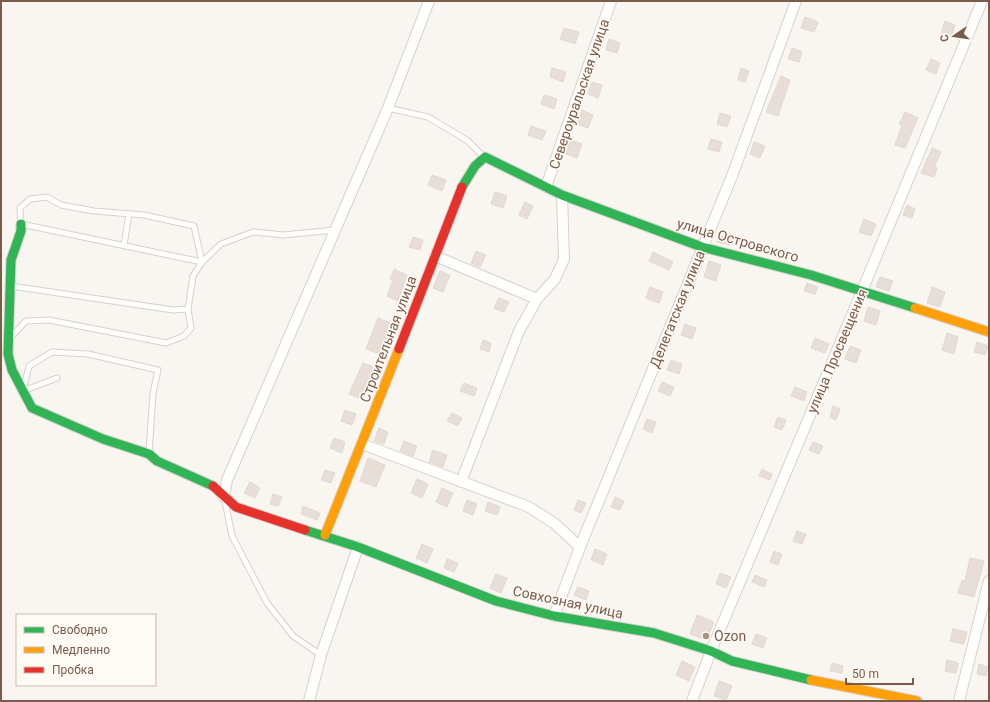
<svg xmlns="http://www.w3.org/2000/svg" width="990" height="702" viewBox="0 0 990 702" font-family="Roboto,sans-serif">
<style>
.building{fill:#e6ded7;stroke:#e2d8d2}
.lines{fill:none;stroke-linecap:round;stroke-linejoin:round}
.lane-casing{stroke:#d7d1cb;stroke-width:7}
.street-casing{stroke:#d7d1cb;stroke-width:12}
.fast-casing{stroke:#d9d2cb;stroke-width:11}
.slow-casing{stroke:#d9d2cb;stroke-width:11}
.jam-casing{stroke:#d9d2cb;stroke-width:11}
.lane{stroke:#fefefd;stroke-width:5}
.street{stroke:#fefefd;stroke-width:10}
.fast{stroke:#30b455;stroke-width:9}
.slow{stroke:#ff9f0a;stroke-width:9}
.jam{stroke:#e5322d;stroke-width:9}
.poi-dot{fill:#a69286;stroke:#fffaf3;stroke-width:1.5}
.labels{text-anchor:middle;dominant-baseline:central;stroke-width:3;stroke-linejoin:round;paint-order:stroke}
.street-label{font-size:14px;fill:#7a5c4d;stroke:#fffaf3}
.poi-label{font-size:14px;fill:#7a5c4d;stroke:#fffaf3;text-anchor:start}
</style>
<rect width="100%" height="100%" fill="#f9f5f0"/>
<path class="building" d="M805,17L818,22L814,32L801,28Z
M945,21L955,25L951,37L941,34Z
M564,28L579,32L575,44L560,39Z
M609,39L620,43L617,53L606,50Z
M792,48L802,52L799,62L788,59Z
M931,59L940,63L936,74L926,70Z
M552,68L566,72L563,82L550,77Z
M741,68L749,71L745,82L738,80Z
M781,76L790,80L778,116L766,112Z
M592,82L602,85L598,98L588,94Z
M544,95L557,99L554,109L541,104Z
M582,110L593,115L588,128L577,124Z
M905,112L918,118L905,148L895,145L902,125L899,124Z
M720,113L731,116L727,127L717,124Z
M531,126L546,131L542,140L528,135Z
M711,139L722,142L719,152L708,149Z
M571,140L582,144L577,158L566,154Z
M754,142L765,146L760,158L750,154Z
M932,148L941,152L934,167L937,168L934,177L921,173Z
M432,175L446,180L442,191L428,185Z
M495,192L507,196L503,208L491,204Z
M525,202L533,206L527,219L519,215Z
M907,205L915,209L912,218L903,215Z
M864,219L876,224L871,236L859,232Z
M719,235L731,239L729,245L717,242Z
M413,237L423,240L420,250L409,247Z
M476,251L486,255L480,267L471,263Z
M653,252L673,262L669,270L649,261Z
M709,261L721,265L716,281L704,277Z
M394,269L407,275L398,301L387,296L393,280L390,279Z
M440,271L450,275L443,292L433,288Z
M880,277L893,281L889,291L876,287Z
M807,283L818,287L815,294L804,291Z
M650,287L663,292L659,303L646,298Z
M932,287L945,292L940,307L927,303Z
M499,298L509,302L504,312L494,308Z
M868,307L880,311L876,325L864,321Z
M378,318L393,324L380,354L366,349Z
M685,324L696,328L692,339L681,335Z
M947,333L958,337L954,354L942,350Z
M815,338L829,344L825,353L811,348Z
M483,340L491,343L489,352L480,349Z
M977,342L988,346L985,355L974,352Z
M850,346L861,350L856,363L845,359Z
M671,360L682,364L679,374L667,370Z
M363,363L373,367L362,399L349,394Z
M662,382L674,387L670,396L658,391Z
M464,383L477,388L474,396L460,391Z
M795,387L807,392L804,401L791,396Z
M833,406L840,409L836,420L830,417Z
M345,410L356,414L352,425L341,421Z
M452,413L462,418L458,426L447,421Z
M778,417L786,420L782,430L774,427Z
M647,419L656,422L652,433L643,429Z
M379,428L388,432L384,444L374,441Z
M334,438L345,442L342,453L330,448Z
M404,441L417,446L413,456L400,451Z
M813,442L823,446L819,454L809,450Z
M433,450L447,455L443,467L429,462Z
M368,458L385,465L376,487L360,481Z
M762,469L772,474L770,480L759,476Z
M325,470L335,473L331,483L321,480Z
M417,479L428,484L422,498L411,493Z
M250,482L260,488L255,498L244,493Z
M442,488L453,493L447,507L436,502Z
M273,494L282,497L278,506L270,504Z
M615,497L624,501L620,510L611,507Z
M467,500L477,504L473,515L463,511Z
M578,500L586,503L581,513L574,510Z
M488,502L500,507L497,515L485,511Z
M303,506L320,513L317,520L301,514Z
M797,531L806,534L802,544L793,541Z
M422,544L433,549L427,563L416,558Z
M595,549L607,554L603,565L591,560Z
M774,551L782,554L778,565L770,562Z
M970,558L984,561L974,597L958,593L962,580L965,581Z
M447,559L458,563L454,572L444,568Z
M720,573L731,577L726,588L716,584Z
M496,574L507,578L501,593L490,588Z
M755,575L767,580L764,587L752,582Z
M578,587L589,591L586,600L574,595Z
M697,615L714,622L707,640L690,634Z
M953,629L967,632L964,644L950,641Z
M756,634L767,638L763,648L752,644Z
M947,660L958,663L956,673L945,671Z
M682,661L695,667L689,681L676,675Z
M832,663L843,666L842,673L830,671Z
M979,664L988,667L986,676L977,674Z
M719,681L732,686L726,700L714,696Z"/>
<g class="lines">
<defs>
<path id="lane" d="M388,108L428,117L468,141L484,157
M47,197L61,205L94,211L144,215L194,226L202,262L21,224L20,208L30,199Z
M124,245L129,214
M11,286L173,310L188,309
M11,337L26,321L49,320L166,343L184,336L191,328L188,309L193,276L202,262L221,244L253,232L283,235L335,230
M24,387L29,366L52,352L88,354L158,370L153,393L149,453
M23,391L57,378
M225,501L232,536L267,603L293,636L321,655"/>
<path id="street" d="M546,187L611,1
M435,256L537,299
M362,444L529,507L554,523L580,547
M461,482L519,331L537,299L555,279L564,259L562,195
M224,497L227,480L388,108L429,1
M554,616L580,547L732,176L796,1
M309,701L321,655L358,547
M692,701L711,651L862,291L982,1
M959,701L989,581"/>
<path id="fast" d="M462,187L475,166L485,157L562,195L702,247L811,275L915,308
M21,224V231L11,260L8,354L12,370L32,408L103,439L149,454L157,461L213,486
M305,530L358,547L496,601L554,616L654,633L711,651L732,661L811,680"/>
<path id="slow" d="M915,308L989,332
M325,535L399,349
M811,680L917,701"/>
<path id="jam" d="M399,349L462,187
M213,486L236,507L305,530"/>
</defs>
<use href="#lane" class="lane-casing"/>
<use href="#street" class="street-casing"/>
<use href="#fast" class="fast-casing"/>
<use href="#slow" class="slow-casing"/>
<use href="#jam" class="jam-casing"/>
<use href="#lane" class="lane"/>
<use href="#street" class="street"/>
<use href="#fast" class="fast"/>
<use href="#slow" class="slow"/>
<use href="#jam" class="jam"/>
</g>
<circle class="poi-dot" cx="706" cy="636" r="4"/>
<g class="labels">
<g class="street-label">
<text transform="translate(579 94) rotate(-71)">Североуральская улица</text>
<text transform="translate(738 240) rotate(16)">улица Островского</text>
<text transform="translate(677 309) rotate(-68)">Делегатская улица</text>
<text transform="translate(388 339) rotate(-69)">Строительная улица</text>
<text transform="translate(837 351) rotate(-67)">улица Просвещения</text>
<text transform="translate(568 602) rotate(12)">Совхозная улица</text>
</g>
<g class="poi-label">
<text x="714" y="636">Ozon</text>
</g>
</g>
<rect width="990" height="702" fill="none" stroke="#7a5c4d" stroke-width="4"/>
<rect x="16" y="614" width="140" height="72" fill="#fffaf3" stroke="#cabbb1"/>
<rect x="24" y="627" width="20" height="6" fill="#30b455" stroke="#cabbb1"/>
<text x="52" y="634" font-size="12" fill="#7a5c4d">Свободно</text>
<rect x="24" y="647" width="20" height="6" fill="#ff9f0a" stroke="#cabbb1"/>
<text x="52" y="654" font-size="12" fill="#7a5c4d">Медленно</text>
<rect x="24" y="667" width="20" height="6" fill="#e5322d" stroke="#cabbb1"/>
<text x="52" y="674" font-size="12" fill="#7a5c4d">Пробка</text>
<g transform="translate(954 36) rotate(257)" stroke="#fffaf3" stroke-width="3" paint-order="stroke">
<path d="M0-3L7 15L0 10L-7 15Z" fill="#7a5c4d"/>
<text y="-6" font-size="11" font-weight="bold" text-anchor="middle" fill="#7a5c4d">С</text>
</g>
<path d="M846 678v6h67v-6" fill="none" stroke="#7a5c4d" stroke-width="2"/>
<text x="852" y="678" font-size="12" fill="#7a5c4d" stroke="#fffaf3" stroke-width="3" paint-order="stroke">50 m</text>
</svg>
